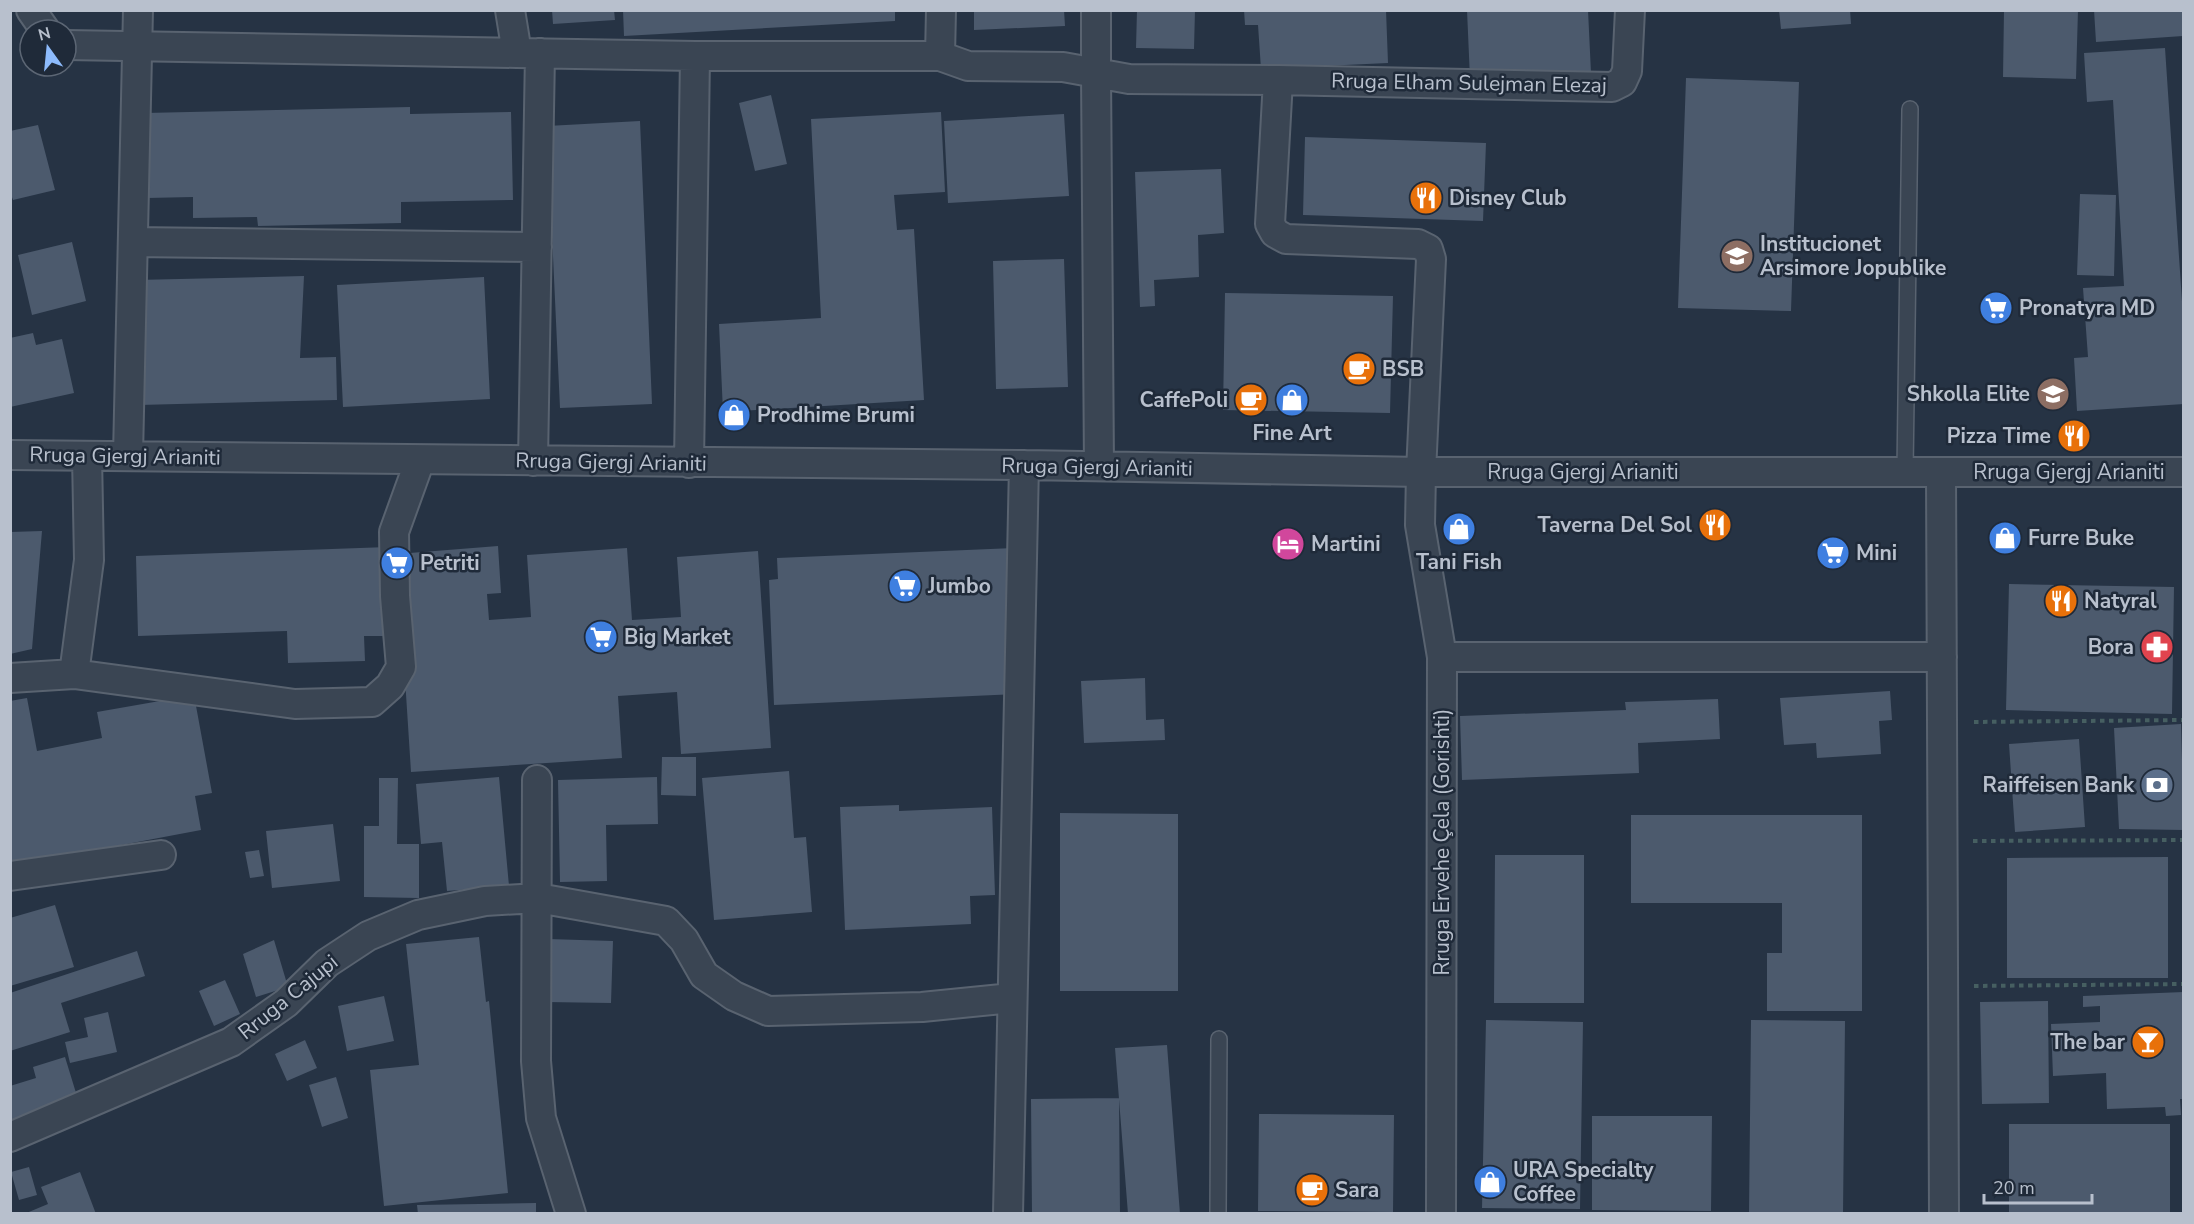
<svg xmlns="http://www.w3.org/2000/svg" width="2194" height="1224" viewBox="0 0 2194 1224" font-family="'Nunito Sans',sans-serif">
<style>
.building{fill:#4c5a6d}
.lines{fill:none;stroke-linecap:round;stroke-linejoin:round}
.service-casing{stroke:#596370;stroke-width:18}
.minor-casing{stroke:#596370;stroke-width:32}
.path{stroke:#465f61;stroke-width:4;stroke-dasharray:4.5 4.5;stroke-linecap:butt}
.service{stroke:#3a4553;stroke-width:15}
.minor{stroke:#3a4553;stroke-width:28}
.labels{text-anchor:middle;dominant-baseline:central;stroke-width:5;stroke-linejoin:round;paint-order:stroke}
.street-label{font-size:21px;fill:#b8c0cd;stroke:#1f2a39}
.poi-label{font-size:21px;font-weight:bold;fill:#b8c0cd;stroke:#1f2a39;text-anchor:start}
</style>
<rect width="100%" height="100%" fill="#263344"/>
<path class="building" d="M552,10H614L615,20L553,24Z
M623,10H895V21L624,36Z
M974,10H1064L1065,26L974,30Z
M1137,10H1195L1194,49L1136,48Z
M1244,10H1386L1388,63L1261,69L1258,25H1245Z
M1467,10H1588L1591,73L1470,79Z
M1779,10H1850L1851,24L1781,29Z
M2004,10H2078L2076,79L2003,77Z
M2094,10H2182L2183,36L2096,42Z
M2165,48L2184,331V404L2077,411L2074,358L2088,357L2083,288L2124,286L2113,100L2087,102L2084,53Z
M1686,78L1799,82L1791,311L1678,308Z
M771,95L787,164L755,171L739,103Z
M410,107V114L511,112L513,200L401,202V223L258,226L257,217L193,218V197L147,198L145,113Z
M941,112L945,192L894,195L897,230L914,229L924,400L723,412L719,324L821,318L811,119Z
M1064,114L1069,196L948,203L944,121Z
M640,121L652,404L560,408L547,126Z
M38,125L55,190L13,200L10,192V131Z
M1305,137L1486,143L1483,221L1303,215Z
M1221,169L1224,233L1198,235L1199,277L1154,280L1155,306L1140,307L1135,172Z
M2080,194L2116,195L2114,276L2077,275Z
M72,242L86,301L32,315L18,255Z
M1064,259L1068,387L996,389L993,261Z
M304,276L300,358L336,357L337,400L139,405L136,280Z
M484,277L490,399L343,407L337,285Z
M1225,293L1393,296L1390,413L1223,410Z
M33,333L36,345L62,339L74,393L10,407V338Z
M42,531L32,649L10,654V532Z
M498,546L501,593L487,594L489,620L531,617L527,555L627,548L632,620L681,617L677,557L758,551L771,748L681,754L677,692L618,696L622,758L411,772L397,554Z
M388,547L391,636H364L365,661L288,663L287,631L138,636L136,556Z
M1014,548L1017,694L774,705L769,580L778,579L777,558Z
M2009,584L2174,587L2172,714L2006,710Z
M1145,678L1146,720L1164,719L1165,740L1084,743L1081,681Z
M1890,691L1892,720L1879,721L1881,754L1817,758L1816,743L1784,745L1780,698Z
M194,695L212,793L195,796L201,830L10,866V701L27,698L37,751L102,738L97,712Z
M1718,699L1720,739L1638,743L1639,773L1462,780L1460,716L1626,710L1625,702Z
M2181,724L2184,830L2119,829L2114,728Z
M2079,739L2085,827L2015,832L2009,744Z
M662,757H696V796L661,795Z
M789,771L794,838L806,837L812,912L714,920L702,778Z
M499,777L509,886L447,891L442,842L421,844L416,784Z
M657,777L658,824L606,825L607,881L560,882L558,780Z
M379,778H398L397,844H419V898L364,897V826H379Z
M899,805V811L992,807L995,895L970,896L971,924L845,930L840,807Z
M1060,813L1178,814V991H1060Z
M1631,815H1862V1011H1767V953H1782V903H1631Z
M333,824L340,881L272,888L266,831Z
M259,850L264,876L250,878L245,852Z
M1495,855H1584V1003H1494Z
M2168,857V978H2007V858Z
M55,905L74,967L10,986V918Z
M479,937L486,1002L489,1001L508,1193L384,1206L370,1070L419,1065L406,944Z
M548,939L613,941L611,1003L546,1002Z
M274,940L288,987L256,997L243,954Z
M137,951L145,976L61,1003L70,1032L10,1051V993Z
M225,980L240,1014L214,1026L199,991Z
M2184,992V1099H2180L2181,1115L2166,1116L2165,1107L2107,1109L2106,1073L2053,1076L2051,1024L2100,1022V1006L2083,1007V996Z
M384,996L394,1041L347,1051L338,1006Z
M2048,1001L2049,1103L1982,1104L1980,1002Z
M108,1012L117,1052L70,1063L65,1042L88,1037L84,1018Z
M1486,1020L1583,1022L1580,1209L1482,1208Z
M1751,1020L1845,1021L1843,1214H1749Z
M305,1040L317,1068L287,1081L275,1054Z
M1167,1045L1180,1214H1128L1115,1048Z
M65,1057L80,1106L14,1127L10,1115V1086L36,1078L33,1067Z
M336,1077L348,1118L322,1127L309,1085Z
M1119,1098L1120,1214H1032L1031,1099Z
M1259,1114L1394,1115L1393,1212L1258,1211Z
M1592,1116H1712L1711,1211L1592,1210Z
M2009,1124H2170V1214H2009Z
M29,1167L37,1195L19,1200L11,1172Z
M80,1172L96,1214H24L48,1204L41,1187Z
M536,1203V1214H418L417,1205Z"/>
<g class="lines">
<defs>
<path id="service" d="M1905,472L1910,109
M1218,1214L1219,1039"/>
<path id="minor" d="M31,10L45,30
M510,10L517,53L695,56H940L941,10
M1096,10V73L1129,79L1278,80L1270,224L1275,233L1286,239L1418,244L1428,249L1431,259L1421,472L1420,525L1442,657L1441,1214
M66,45L517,53
M940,56L968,66L1063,67L1096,73L1099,466
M1278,80L1612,87L1622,82L1627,71L1630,10
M133,242L537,247
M10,455L1024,465L1421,472H2184
M128,456L138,10
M533,461L540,53
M689,463L695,56
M1941,472L1944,1214
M1442,657H1942
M74,674L89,560L87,456
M10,678L74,674L295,704L372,702L390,686L401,667L395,596L394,532L420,460
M537,780L536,1061L541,1118L571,1214
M10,876L161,855
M10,1137L231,1042L286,1003L327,963L368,936L418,915L485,901L538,898L666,921L684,940L704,975L734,996L768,1011L922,1007L1012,998
M1008,1214L1024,465"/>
</defs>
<use href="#service" class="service-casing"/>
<use href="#minor" class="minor-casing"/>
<path class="path" d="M1974,722L2184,720
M1973,841L2184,840
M1974,986L2184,984"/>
<use href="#service" class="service"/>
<use href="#minor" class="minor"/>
</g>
<defs>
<symbol id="restaurant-disc" viewBox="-11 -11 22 22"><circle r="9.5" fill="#e8710a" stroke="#1f2a39"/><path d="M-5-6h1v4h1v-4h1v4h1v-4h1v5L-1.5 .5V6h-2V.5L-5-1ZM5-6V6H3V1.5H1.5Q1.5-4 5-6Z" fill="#fff"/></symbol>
<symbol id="school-disc" viewBox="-11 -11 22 22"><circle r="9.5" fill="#8d6e63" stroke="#1f2a39"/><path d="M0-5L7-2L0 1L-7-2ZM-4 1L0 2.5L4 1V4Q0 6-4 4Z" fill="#fff"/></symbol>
<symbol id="supermarket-disc" viewBox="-11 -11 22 22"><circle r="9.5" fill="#3f7fe0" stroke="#1f2a39"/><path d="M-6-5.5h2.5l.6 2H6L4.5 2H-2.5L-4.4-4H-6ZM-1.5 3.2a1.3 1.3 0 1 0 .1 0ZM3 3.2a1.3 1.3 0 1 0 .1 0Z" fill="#fff"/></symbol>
<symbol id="cafe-disc" viewBox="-11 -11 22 22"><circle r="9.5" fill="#e8710a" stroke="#1f2a39"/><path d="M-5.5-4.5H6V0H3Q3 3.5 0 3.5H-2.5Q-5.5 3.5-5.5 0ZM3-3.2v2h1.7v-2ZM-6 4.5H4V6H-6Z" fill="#fff"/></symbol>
<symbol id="shop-disc" viewBox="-11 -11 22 22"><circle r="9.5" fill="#3f7fe0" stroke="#1f2a39"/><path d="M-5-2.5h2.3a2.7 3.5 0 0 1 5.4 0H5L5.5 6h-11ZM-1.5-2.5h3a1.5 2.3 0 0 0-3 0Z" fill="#fff"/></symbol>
<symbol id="hotel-disc" viewBox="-11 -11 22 22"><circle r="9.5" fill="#d1479c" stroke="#1f2a39"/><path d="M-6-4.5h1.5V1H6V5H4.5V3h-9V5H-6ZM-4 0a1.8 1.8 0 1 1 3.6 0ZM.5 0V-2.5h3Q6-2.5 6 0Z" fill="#fff"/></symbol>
<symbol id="pharmacy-disc" viewBox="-11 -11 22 22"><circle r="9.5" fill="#e0444e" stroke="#1f2a39"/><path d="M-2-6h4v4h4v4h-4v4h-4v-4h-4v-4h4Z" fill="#fff"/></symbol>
<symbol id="bank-disc" viewBox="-11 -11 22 22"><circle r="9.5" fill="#5c6f8a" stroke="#1f2a39"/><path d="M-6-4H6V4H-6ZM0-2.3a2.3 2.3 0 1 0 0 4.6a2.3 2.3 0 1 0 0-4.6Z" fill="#fff"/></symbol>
<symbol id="bar-disc" viewBox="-11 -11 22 22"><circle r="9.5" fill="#e8710a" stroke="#1f2a39"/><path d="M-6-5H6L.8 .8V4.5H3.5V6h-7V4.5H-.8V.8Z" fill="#fff"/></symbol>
</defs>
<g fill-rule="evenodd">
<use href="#restaurant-disc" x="1407" y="179" width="38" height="38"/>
<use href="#school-disc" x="1718" y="237" width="38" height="38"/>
<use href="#supermarket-disc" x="1977" y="289" width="38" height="38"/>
<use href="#cafe-disc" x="1340" y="350" width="38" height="38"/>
<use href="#school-disc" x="2034" y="375" width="38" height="38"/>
<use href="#cafe-disc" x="1232" y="381" width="38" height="38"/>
<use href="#shop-disc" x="1273" y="381" width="38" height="38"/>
<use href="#shop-disc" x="715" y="396" width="38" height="38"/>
<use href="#restaurant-disc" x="2055" y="417" width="38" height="38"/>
<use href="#restaurant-disc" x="1696" y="506" width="38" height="38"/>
<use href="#shop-disc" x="1440" y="510" width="38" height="38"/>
<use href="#shop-disc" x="1986" y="519" width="38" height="38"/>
<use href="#hotel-disc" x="1269" y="525" width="38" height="38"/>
<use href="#supermarket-disc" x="1814" y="534" width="38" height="38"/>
<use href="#supermarket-disc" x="378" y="544" width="38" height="38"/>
<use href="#supermarket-disc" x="886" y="567" width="38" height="38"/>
<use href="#restaurant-disc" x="2042" y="582" width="38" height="38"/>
<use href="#supermarket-disc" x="582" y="618" width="38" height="38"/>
<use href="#pharmacy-disc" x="2138" y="628" width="38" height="38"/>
<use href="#bank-disc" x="2138" y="766" width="38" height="38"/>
<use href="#bar-disc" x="2129" y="1023" width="38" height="38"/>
<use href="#shop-disc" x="1471" y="1163" width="38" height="38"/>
<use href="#cafe-disc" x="1293" y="1171" width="38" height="38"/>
</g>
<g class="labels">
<g class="street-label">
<text transform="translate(1469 83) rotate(1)">Rruga Elham Sulejman Elezaj</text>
<text transform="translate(125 456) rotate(1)">Rruga Gjergj Arianiti</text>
<text transform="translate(611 462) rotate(1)">Rruga Gjergj Arianiti</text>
<text transform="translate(1097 467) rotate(1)">Rruga Gjergj Arianiti</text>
<text x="1583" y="472">Rruga Gjergj Arianiti</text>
<text x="2069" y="472">Rruga Gjergj Arianiti</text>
<text transform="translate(1442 842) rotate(-90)">Rruga Ervehe Çela (Gorishti)</text>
<text transform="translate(288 997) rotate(-39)">Rruga Cajupi</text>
</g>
<g class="poi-label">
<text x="1449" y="198">Disney Club</text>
<text x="1760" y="244">Institucionet<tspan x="1760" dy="24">Arsimore Jopublike</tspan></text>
<text x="2019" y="308">Pronatyra MD</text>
<text x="1382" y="369">BSB</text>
<text x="2030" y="394" text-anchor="end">Shkolla Elite</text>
<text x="1228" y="400" text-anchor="end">CaffePoli</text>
<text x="757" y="415">Prodhime Brumi</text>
<text x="1292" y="433" text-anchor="middle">Fine Art</text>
<text x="2051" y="436" text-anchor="end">Pizza Time</text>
<text x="1692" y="525" text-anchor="end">Taverna Del Sol</text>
<text x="2028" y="538">Furre Buke</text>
<text x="1311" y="544">Martini</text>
<text x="1856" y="553">Mini</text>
<text x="1459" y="562" text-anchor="middle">Tani Fish</text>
<text x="420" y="563">Petriti</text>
<text x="928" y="586">Jumbo</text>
<text x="2084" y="601">Natyral</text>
<text x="624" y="637">Big Market</text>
<text x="2134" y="647" text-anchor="end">Bora</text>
<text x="2134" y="785" text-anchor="end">Raiffeisen Bank</text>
<text x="2125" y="1042" text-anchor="end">The bar</text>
<text x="1513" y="1170">URA Specialty<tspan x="1513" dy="24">Coffee</tspan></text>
<text x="1335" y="1190">Sara</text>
</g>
</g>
<rect width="2194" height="1224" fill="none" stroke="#b8c0cd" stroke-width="24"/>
<g transform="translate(48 48) rotate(345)"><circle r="28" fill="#1f2a39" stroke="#5c6674" stroke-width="1.5"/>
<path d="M0-4.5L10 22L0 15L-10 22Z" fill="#8dbbfc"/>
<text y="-9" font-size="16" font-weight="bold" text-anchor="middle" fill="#b8c0cd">N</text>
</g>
<path d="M1984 1194v9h108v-9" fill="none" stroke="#b8c0cd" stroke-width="3"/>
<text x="1993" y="1194" font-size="18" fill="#b8c0cd" stroke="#1f2a39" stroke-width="4.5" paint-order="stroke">20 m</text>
</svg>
